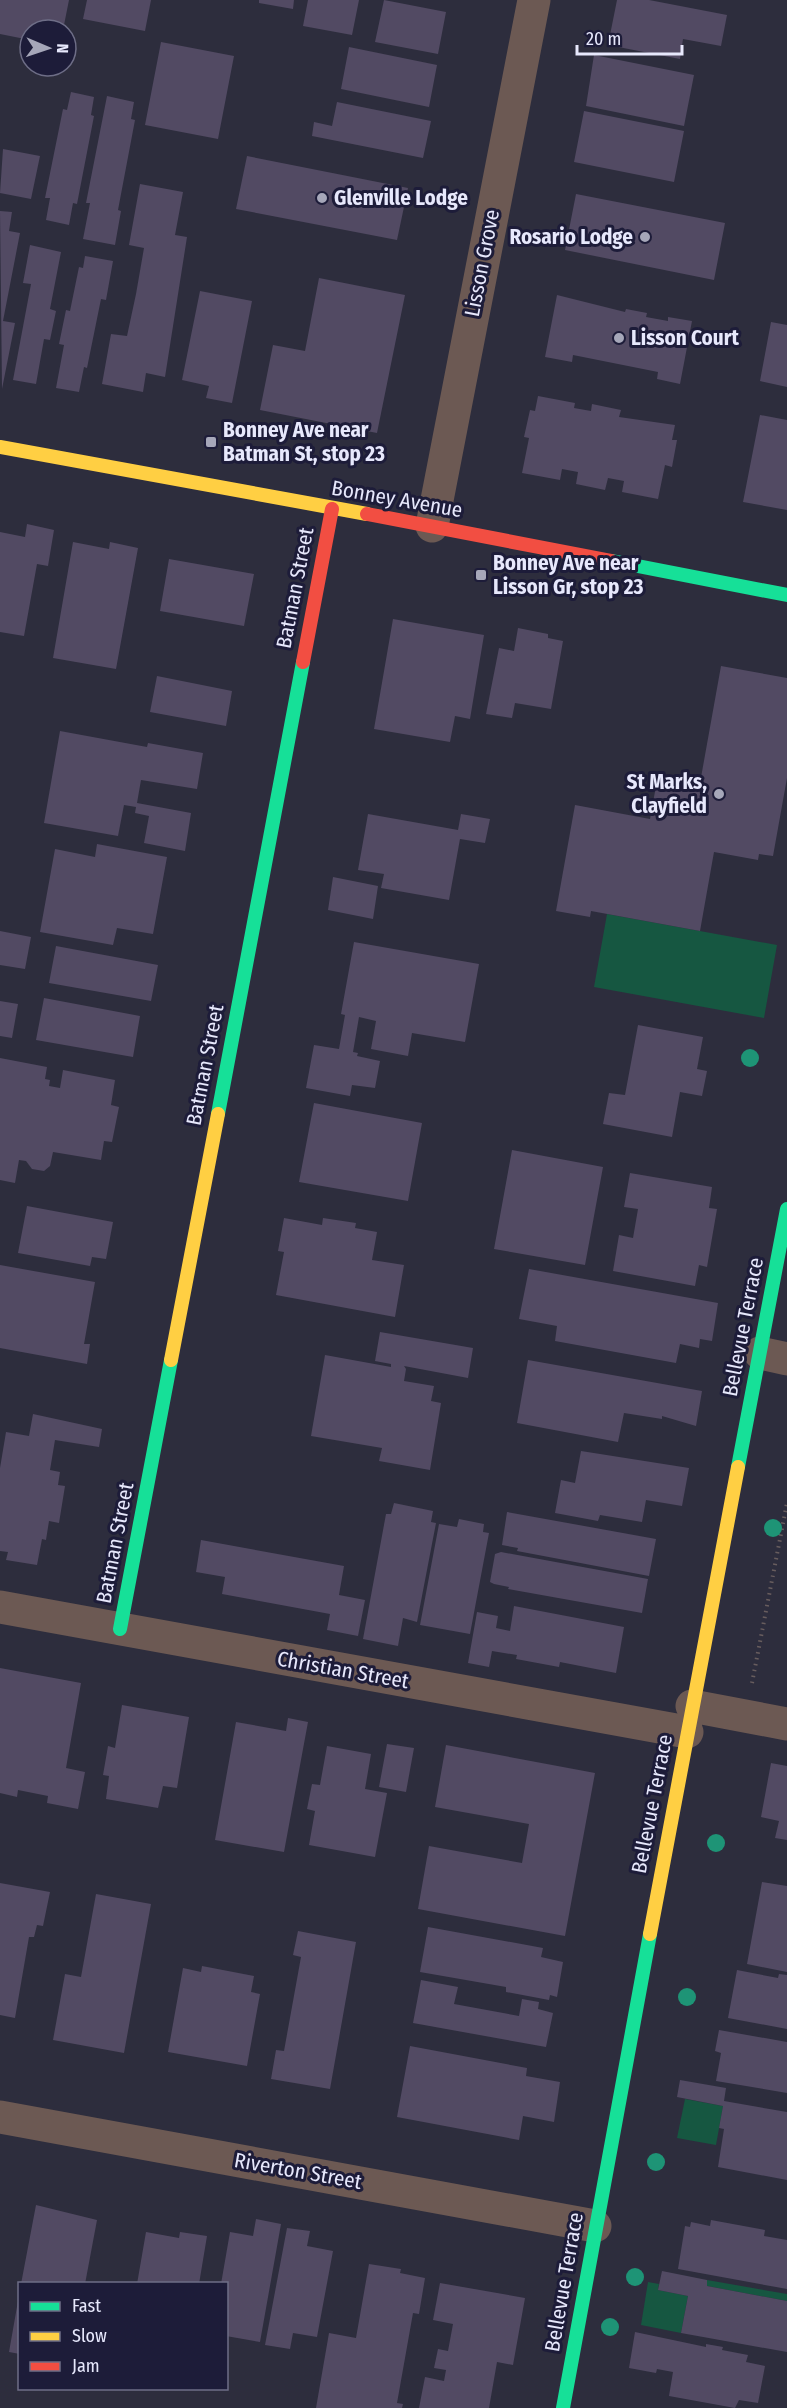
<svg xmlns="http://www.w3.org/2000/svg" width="787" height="2408" viewBox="0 0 787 2408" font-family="'Fira Sans Condensed',sans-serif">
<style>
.green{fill:#165741}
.building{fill:#524a63}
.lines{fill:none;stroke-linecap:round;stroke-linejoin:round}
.path{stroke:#685d5e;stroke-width:4;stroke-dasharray:1.5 4.5;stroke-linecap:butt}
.street{stroke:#6c5953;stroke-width:33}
.fast{stroke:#16e098;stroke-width:14}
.slow{stroke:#ffcf43;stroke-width:14}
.jam{stroke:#f24e42;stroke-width:14}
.tree{fill:#1e9476}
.poi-dot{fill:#a6a7b9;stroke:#1d1c39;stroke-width:2}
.labels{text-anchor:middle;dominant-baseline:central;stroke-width:6;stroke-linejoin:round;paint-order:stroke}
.poi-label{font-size:21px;font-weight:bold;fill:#e7e8fc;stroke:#1d1c39;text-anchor:start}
.street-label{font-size:21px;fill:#e7e8fc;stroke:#1d1c39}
</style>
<rect width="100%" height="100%" fill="#2d2d3d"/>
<path class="green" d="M607,914L777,945L764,1018L594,987Z
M685,2099L723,2106L716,2145L677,2138Z
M707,2280L787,2294V2301L707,2286Z
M648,2282L659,2284L658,2290L688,2296L681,2333L641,2325Z"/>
<path class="building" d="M0,0H69L63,30H30V40L0,34Z
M87,0H151L145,31L83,19Z
M259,0H294L293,9L259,3Z
M308,0H359L352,35L303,26Z
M384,0L446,12L438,54L375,42Z
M617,0H649L727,15L721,46L683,39L680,59L608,45Z
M161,42L234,56L218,139L145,125Z
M349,47L437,65L429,107L341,89Z
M594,55L694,75L684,126L586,106Z
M71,92L94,97L91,115L94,116L77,204L73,203L69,225L46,220L50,198H45L63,109L67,110Z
M107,96L134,102L131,119L135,120L118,210L121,211L115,245L83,239L90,203H86Z
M337,102L431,121L423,158L312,136L314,122L332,126Z
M584,111L684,131L674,182L574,162Z
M3,149L40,156L31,199L0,193Z
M247,156L408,188L397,240L236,209Z
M140,184L183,192L175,235L187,237L165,377L146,373L143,392L102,384L111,334L127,336L136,294L144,248L129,245Z
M576,194L725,223L714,280L565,250Z
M0,211L12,212L9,231L20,233L3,321L15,323L2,389Z
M30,245L61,252L50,309L56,311L50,340L44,339L36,384L13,380L31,284L23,283Z
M85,256L113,261L106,300L101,299L87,368L84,367L79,392L56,388L64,345L59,344L66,310L70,311L79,267L83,268Z
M319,278L405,295L377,433L260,410L273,345L305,351Z
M200,291L252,301L232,403L206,398L209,386L182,380Z
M557,295L625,312L626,309L647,313L646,317L668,321V317L692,321L680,384L657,379L658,372L573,355L572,362L545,357Z
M771,322L787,325V387L760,381Z
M538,396L575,403L574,408L591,411L592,404L621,410L619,417L675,425L672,440H677L672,467L665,465L658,499L622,492L624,481L608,478L605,490L576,484L578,472L562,469L560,480L522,473L529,438L524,437L530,410L535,411Z
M760,415L787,420V510L743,502Z
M27,524L54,530L48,566L37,564L24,636L0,632V532L25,537Z
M73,542L109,549L110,542L138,548L116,669L53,658Z
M169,559L254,574L244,626L160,611Z
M393,619L484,635L470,719L455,716L450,742L374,729Z
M518,628L548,634V638L563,641L551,709L515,703L512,718L486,714L499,648L514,651Z
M721,666L787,678V778L773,856L759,854L758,860L714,852L700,931L591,911L590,917L556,911L575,805L650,819L658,775L700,783Z
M157,676L232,691L226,726L150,712Z
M60,731L147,747L148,743L203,753L197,789L141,780L137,803L191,813L185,851L144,843L149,816L135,813L136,807L124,805L118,836L44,823Z
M368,814L458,830L461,814L490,819L485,843L460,839L449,900L381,888L384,874L358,870Z
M97,844L167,857L153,934L117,928L113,945L40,932L55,849L95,857Z
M333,877L378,886L373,919L328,910Z
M0,931L31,937L25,969L0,965Z
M354,942L479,964L465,1042L412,1033L408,1056L371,1049L376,1021L359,1017L353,1052L358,1053L357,1056L380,1061L375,1088L352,1085L350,1096L306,1088L314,1045L339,1049L345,1015L341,1014Z
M56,946L158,965L151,1001L49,983Z
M44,998L140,1016L133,1057L36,1040Z
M0,1001L18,1004L12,1038L0,1036Z
M638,1025L703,1037L697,1069L707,1071L702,1096L680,1092L672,1137L603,1124L609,1093L625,1095Z
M0,1058L47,1067L45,1079L50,1080L49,1086L60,1088L63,1070L115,1080L111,1105L119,1107L112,1142L104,1141L101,1160L53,1152L50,1166L44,1171L32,1169L26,1161L19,1160L15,1183L0,1180Z
M314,1103L422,1123L408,1201L299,1182Z
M512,1150L603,1167L585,1265L494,1249Z
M630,1173L712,1187L709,1208L717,1209L707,1267L699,1265L695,1286L613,1271L619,1235L633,1238L638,1209L624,1207Z
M27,1206L113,1222L106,1259L92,1257L90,1266L18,1253Z
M284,1218L322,1225L323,1218L356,1223L355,1228L377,1232L372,1260L404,1265L395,1317L276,1295L284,1252L278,1251Z
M0,1265L95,1282L84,1344H90L87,1364L0,1348Z
M529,1269L718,1303L712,1341L700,1339L699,1348L680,1344L676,1363L555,1341L557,1326L519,1319Z
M380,1332L473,1348L468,1378L404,1366L406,1369L404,1381L434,1386L431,1401L441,1403L430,1470L379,1461L382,1448L311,1436L325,1355L391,1367V1364L375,1361Z
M528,1360L702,1391L696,1426L662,1416V1419L624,1413L618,1442L517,1423Z
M33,1414L102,1429L99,1447L55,1440L50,1470L60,1472L58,1485L65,1486L59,1523L49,1521L46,1540L42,1539L37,1565L6,1560L8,1552L0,1551V1468L6,1432L29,1436Z
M581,1451L689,1468L682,1506L646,1500L642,1522L600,1515L598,1521L555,1513L561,1480L575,1483Z
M394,1503L433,1511L431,1522L436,1523L417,1622L403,1618L398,1646L363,1639L386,1514H391Z
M507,1512L656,1539L649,1576L517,1551L518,1548L502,1545Z
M459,1519L484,1524L483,1532L489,1533L470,1634L420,1625L439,1524L457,1527Z
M201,1540L344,1566L339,1595L365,1600L358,1636L327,1630L330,1614L222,1594L225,1577L196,1572Z
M501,1552L648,1579L642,1613L508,1589L509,1587L494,1584L490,1582L495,1554Z
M514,1606L624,1627L616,1673L560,1662L559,1667L516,1659L517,1655L492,1651L489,1667L468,1663L477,1612L498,1616L496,1628L510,1631Z
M0,1668L81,1683L66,1768L85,1772L78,1809L47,1803L48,1796L18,1790L17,1797L0,1793Z
M122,1705L189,1717L177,1788L163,1786L158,1808L106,1799L109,1776L103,1775L108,1746L115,1748Z
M288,1718L308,1722L284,1852L215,1840L236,1722L286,1731Z
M387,1744L414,1748L406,1792L379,1787Z
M446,1745L595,1773L565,1936L418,1909L429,1846L522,1863L529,1824L435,1807Z
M327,1746L371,1754L365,1789L387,1793L375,1857L309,1845L315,1811L307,1809L312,1784L320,1785Z
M771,1763L787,1766V1840L775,1838L779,1821L761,1817Z
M762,1882L787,1886V1972L747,1964Z
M0,1883L50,1892L43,1926L37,1925L34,1937H29L15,2018L0,2015Z
M96,1894L151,1904L124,2053L53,2040L65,1974L81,1977Z
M428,1927L543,1948L541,1957L563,1962L557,1997L550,1995L549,2000L506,1992V1987L420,1972Z
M298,1931L356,1942L330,2089L271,2079L276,2050L284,2051L301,1957L293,1955Z
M202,1966L254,1976L251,1992L260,1994L247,2066L168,2052L183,1968L201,1972Z
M737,1970L778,1978L779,1974L787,1975V2029L728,2018Z
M421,1980L458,1987L454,2004L519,2016L522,1999L539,2002L538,2009L553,2013L546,2047L413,2023Z
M719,2030L787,2042V2093L716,2081L721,2053L715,2051Z
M410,2046L527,2068L526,2076L560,2082L554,2122L523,2116L519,2140L397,2117Z
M680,2080L726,2088L724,2101L787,2112V2180L718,2167L724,2129L719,2128L723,2106L677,2097Z
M36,2205L97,2220L85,2284H21Z
M256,2219L281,2224L260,2342L226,2336V2284H221L230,2232L253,2236Z
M711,2220L765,2230L764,2236L787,2240V2289L678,2269L685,2226L690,2227L691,2222L710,2226Z
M287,2228L310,2231L307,2246L333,2251L317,2337L293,2333L290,2349L265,2345Z
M146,2232L179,2238L180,2232L207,2236L199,2284H137Z
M369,2264L401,2269L400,2273L425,2278L419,2314L413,2313L397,2403L403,2404L402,2408H316L329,2333L356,2338Z
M662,2271L707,2280V2286L787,2301V2352L681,2333L688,2296L658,2290Z
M440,2283L525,2298L513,2365L497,2362L489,2408H419L425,2377L444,2381L446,2370L434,2368L438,2349L448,2351L453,2324L433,2320Z
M18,2301H20V2354L9,2352Z
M635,2332L706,2347V2344L723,2347L722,2350L748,2355L746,2362L765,2366L758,2403L739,2400L735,2408L669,2396L673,2372L657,2369L656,2373L629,2368Z"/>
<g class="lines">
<path class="path" d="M752,1683L787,1503"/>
<path class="street" d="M432,526L534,0
M760,1353L787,1359
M0,1607L687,1732
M692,1706L787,1724
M0,2117L595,2226"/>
<path class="fast" d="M612,561L787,595
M218,1114L303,662
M738,1467L787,1209
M120,1629L171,1360
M563,2408L650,1934"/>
<path class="slow" d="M0,447L367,514
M171,1360L218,1114
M650,1934L738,1467"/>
<path class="jam" d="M367,514L612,561
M303,662L332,509"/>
</g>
<g class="tree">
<circle cx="750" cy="1058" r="9"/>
<circle cx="773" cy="1528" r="9"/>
<circle cx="716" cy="1843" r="9"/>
<circle cx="687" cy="1997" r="9"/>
<circle cx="656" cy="2162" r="9"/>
<circle cx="635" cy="2277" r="9"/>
<circle cx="610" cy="2327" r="9"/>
</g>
<g class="poi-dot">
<circle cx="322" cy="198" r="6"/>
<circle cx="645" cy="237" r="6"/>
<circle cx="619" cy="338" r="6"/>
<rect x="205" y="436" width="12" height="12" rx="3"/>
<rect x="475" y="569" width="12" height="12" rx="3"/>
<circle cx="719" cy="794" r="6"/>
</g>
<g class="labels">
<g class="poi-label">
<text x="334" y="198">Glenville Lodge</text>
<text x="633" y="237" text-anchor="end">Rosario Lodge</text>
<text x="631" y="338">Lisson Court</text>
<text x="223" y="430">Bonney Ave near<tspan x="223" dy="24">Batman St, stop 23</tspan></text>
<text x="493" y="563">Bonney Ave near<tspan x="493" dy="24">Lisson Gr, stop 23</tspan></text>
<text x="707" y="782" text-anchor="end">St Marks,<tspan x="707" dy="24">Clayfield</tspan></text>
</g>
<g class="street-label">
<text transform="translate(482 263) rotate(-79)">Lisson Grove</text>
<text transform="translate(397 499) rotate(10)">Bonney Avenue</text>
<text transform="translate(295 588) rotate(-79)">Batman Street</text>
<text transform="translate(205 1065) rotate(-79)">Batman Street</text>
<text transform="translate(743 1327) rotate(-79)">Bellevue Terrace</text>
<text transform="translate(115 1543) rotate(-79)">Batman Street</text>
<text transform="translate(343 1670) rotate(10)">Christian Street</text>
<text transform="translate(652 1804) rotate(-79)">Bellevue Terrace</text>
<text transform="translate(298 2171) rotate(10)">Riverton Street</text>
<text transform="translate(564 2282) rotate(-80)">Bellevue Terrace</text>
</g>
</g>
<rect x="18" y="2282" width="210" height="108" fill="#1d1c39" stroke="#6e6e87" stroke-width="1.5"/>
<rect x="30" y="2302" width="30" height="9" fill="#16e098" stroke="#6e6e87" stroke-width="1.5"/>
<text x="72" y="2312" font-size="18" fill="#e7e8fc">Fast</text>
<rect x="30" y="2332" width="30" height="9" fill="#ffcf43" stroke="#6e6e87" stroke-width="1.5"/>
<text x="72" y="2342" font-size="18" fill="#e7e8fc">Slow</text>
<rect x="30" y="2362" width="30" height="9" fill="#f24e42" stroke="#6e6e87" stroke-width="1.5"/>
<text x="72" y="2372" font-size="18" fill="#e7e8fc">Jam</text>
<g transform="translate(48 48) rotate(92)"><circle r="28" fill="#1d1c39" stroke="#6e6e87" stroke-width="1.5"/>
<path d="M0-4.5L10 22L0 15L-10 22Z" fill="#a6a7b9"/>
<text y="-9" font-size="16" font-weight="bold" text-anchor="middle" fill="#e7e8fc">N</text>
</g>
<path d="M577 45v9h105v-9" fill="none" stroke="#e7e8fc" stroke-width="3"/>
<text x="586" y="45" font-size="18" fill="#e7e8fc" stroke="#1d1c39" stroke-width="4.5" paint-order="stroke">20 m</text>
</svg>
